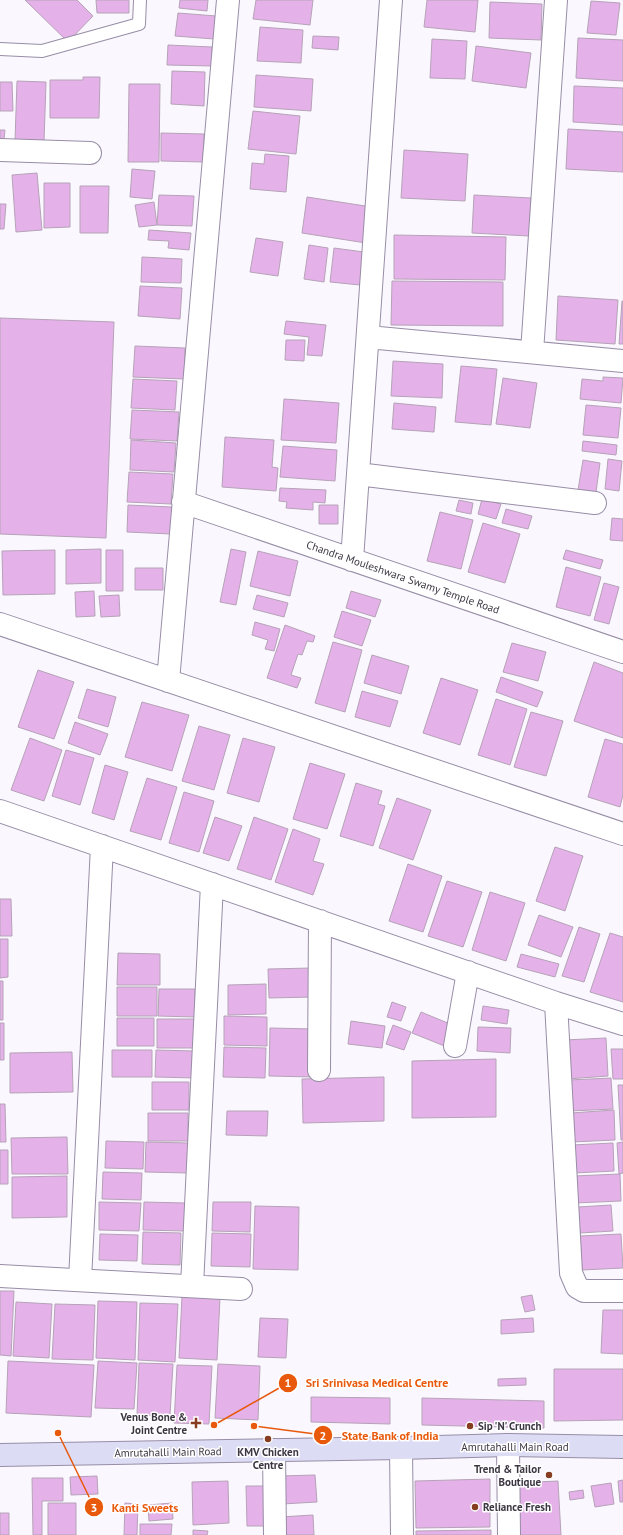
<svg xmlns="http://www.w3.org/2000/svg" width="623" height="1535" viewBox="0 0 623 1535" font-family="'PT Sans',sans-serif">
<style>
.building{fill:#e4b2e8;stroke:#b6a2b8}
.lines{fill:none;stroke-linecap:round;stroke-linejoin:round}
.lane-casing{stroke:#988da6;stroke-width:14}
.street-casing{stroke:#988da6;stroke-width:24}
.secondary-casing{stroke:#988da6;stroke-width:24}
.lane{stroke:#fff;stroke-width:12}
.street{stroke:#fff;stroke-width:22}
.secondary{stroke:#dddcf5;stroke-width:22}
.poi-dot{fill:#863d20;stroke:#fff;stroke-width:1.5}
.labels{text-anchor:middle;dominant-baseline:central;stroke-width:3;stroke-linejoin:round;paint-order:stroke}
.street-label{font-size:11px;fill:#3b3641;stroke:#fff}
.poi-label{font-size:11px;font-weight:bold;fill:#3b3641;stroke:#fff;text-anchor:end}
.leader{fill:none;stroke:#e8590c;stroke-width:1.5}
.callout-dot{fill:#e8590c;stroke:#fff;stroke-width:1.5}
.mark-label{font-size:12px;text-anchor:middle;font-weight:bold;fill:#fff}
.callout-label{font-size:12px;text-anchor:middle;font-weight:bold;fill:#e8590c;stroke:#fff;stroke-width:3;stroke-linejoin:round;paint-order:stroke}
</style>
<rect width="100%" height="100%" fill="#faf8fe"/>
<path class="building" d="M25,0H77L93,16L68,42Z
M96,0H129V13H97Z
M180,0H208L207,11L179,8Z
M256,0H313L310,25L253,19Z
M427,0H478L475,32L424,27Z
M591,1L620,3L616,35L587,33Z
M490,2L542,4L541,40L489,38Z
M178,13L216,16L214,39L175,36Z
M260,27L303,30L301,63L257,61Z
M313,36L339,37L338,50L312,48Z
M578,38L623,40V81L576,78Z
M432,39L467,41L465,79L430,78Z
M168,45L212,47V66L167,65Z
M476,46L531,53L526,88L472,81Z
M172,71L205,72L204,106L171,104Z
M256,75L313,79L311,111L254,107Z
M83,77H100L99,118H50V80H83Z
M17,81L46,82L44,142L15,141Z
M0,82H12L13,111H0Z
M129,84H160L159,162H128Z
M574,86L623,88V125L573,122Z
M253,111L300,116L296,154L248,149Z
M568,129L623,132V172L566,169Z
M0,130H5L4,139H0Z
M161,133L204,134L203,162L161,161Z
M404,150L468,154L465,201L401,198Z
M265,154L289,156L286,192L250,189L252,163L264,164Z
M132,169L155,171L152,199L130,197Z
M37,173L42,230L16,232L12,175Z
M44,183H70V227L44,228Z
M80,186H109L108,233H80Z
M159,195L194,196L192,226L157,225Z
M474,195L531,198L529,236L472,233Z
M307,197L372,207L366,243L302,233Z
M154,202L157,225L139,227L135,205Z
M0,204H6L4,229H0Z
M149,230L191,233L189,250L168,248L169,241L148,240Z
M394,235L506,237L505,280L394,279Z
M256,238L283,242L278,276L250,272Z
M309,245L328,248L324,282L304,279Z
M334,248L364,252L360,285L330,282Z
M142,257L182,259L181,283L141,282Z
M392,281L503,282V326L391,325Z
M140,286L182,288L180,319L138,316Z
M558,296L618,300L615,344L556,340Z
M622,301H623V344H619Z
M0,318L114,322L106,538L0,534Z
M286,321L326,325L322,356L307,355L309,337L284,334Z
M286,340H305L304,361L285,360Z
M135,346L185,348L184,379L133,377Z
M393,361L443,364L442,398L391,396Z
M461,366L497,369L491,425L455,422Z
M603,377L623,378L621,403L580,399L582,379L603,381Z
M503,378L537,383L530,428L496,424Z
M133,379L177,381L175,410L131,408Z
M284,399L339,403L336,443L281,440Z
M394,403L436,407L434,432L392,429Z
M586,405L621,408L618,438L583,435Z
M132,410L179,412L177,441L130,439Z
M225,437L274,440L272,467L278,468L276,491L222,487Z
M131,440L176,443L174,472L130,470Z
M583,441L617,445L616,455L582,451Z
M283,446L337,450L335,481L280,477Z
M608,459L622,461L619,491L605,489Z
M583,460L600,463L596,492L578,490Z
M129,472L173,474L171,504L127,502Z
M280,488L326,490L325,503L313,502V510L286,508L287,502L279,501Z
M482,499L501,504L496,519L478,514Z
M459,500L473,503L471,514L456,511Z
M128,505L172,507L171,534L127,532Z
M319,505H338V524H319Z
M506,509L532,516L528,529L502,523Z
M440,512L473,520L461,569L427,561Z
M612,518L623,519V541L610,540Z
M483,523L520,534L505,583L468,572Z
M101,549V583L66,584V550Z
M231,549L246,552L236,605L220,602Z
M55,550V594L3,595L2,551Z
M106,550H123V591H106Z
M566,550L603,560L600,569L563,559Z
M258,551L298,561L290,596L250,586Z
M566,567L601,577L590,616L556,607Z
M135,568H163V590H135Z
M604,583L619,587L609,624L594,620Z
M94,591L95,616L76,617L75,592Z
M351,591L381,600L375,617L346,608Z
M119,595L120,616L101,617L99,596Z
M257,595L288,603L284,617L253,609Z
M342,611L371,620L362,646L334,637Z
M255,622L280,629L274,651L265,649L268,640L252,635Z
M285,625L315,636L313,642L307,641L302,655L298,654L291,675L301,678L297,688L267,678Z
M333,642L362,650L345,712L315,703Z
M512,643L546,652L538,681L503,672Z
M372,655L409,666L401,694L364,683Z
M594,662L623,673V738L574,721Z
M38,670L74,682L54,739L18,727Z
M501,677L543,692L537,707L496,692Z
M441,678L478,690L460,745L423,733Z
M87,689L116,697L108,727L78,718Z
M362,691L398,701L390,727L355,717Z
M496,699L527,709L510,765L478,755Z
M142,702L189,715L172,771L125,757Z
M531,712L563,721L546,776L514,767Z
M75,722L108,734L100,755L68,743Z
M199,726L230,735L214,790L182,781Z
M30,738L62,750L44,801L11,790Z
M243,738L275,747L259,802L227,793Z
M605,739L623,744V795L620,807L588,797Z
M66,750L94,758L80,805L52,796Z
M310,763L345,774L327,829L293,819Z
M105,765L128,772L114,820L92,813Z
M147,778L177,787L161,840L130,831Z
M356,783L382,791L378,804L385,806L373,846L340,836Z
M184,792L214,801L199,852L169,843Z
M397,798L431,810L413,860L379,848Z
M215,817L242,826L229,861L203,853Z
M254,817L288,829L271,880L237,869Z
M293,829L320,839L313,861L324,864L313,895L275,882Z
M555,847L583,856L565,911L536,901Z
M408,864L442,876L423,932L389,921Z
M447,881L482,892L463,947L428,936Z
M490,892L525,903L506,961L472,950Z
M0,899H11L12,936H0Z
M539,915L573,927L561,957L528,945Z
M579,927L600,934L584,982L562,976Z
M610,933L623,937V1002L590,992Z
M0,939H8V977L0,978Z
M118,953L160,954V985H117Z
M521,954L559,964L555,977L517,967Z
M312,968L313,997L269,998L268,969Z
M0,981H3V1020H0Z
M266,984V1014L228,1015V985Z
M117,987H157V1016H117Z
M159,989H195V1017L158,1016Z
M392,1002L406,1007L401,1021L387,1017Z
M483,1006L509,1010L507,1024L481,1020Z
M421,1012L455,1026L447,1047L412,1033Z
M224,1016L267,1017V1046L224,1045Z
M117,1018H154V1046H117Z
M157,1019H198L197,1048H157Z
M351,1021L385,1026L382,1048L348,1044Z
M0,1023H4V1060H0Z
M393,1025L411,1032L404,1050L386,1044Z
M478,1027L511,1028L510,1053L477,1051Z
M270,1028L314,1029L313,1077L269,1076Z
M606,1038L608,1076L567,1079L565,1040Z
M224,1047L266,1048L265,1078L223,1077Z
M611,1049H623V1079H613Z
M112,1050H152V1077H112Z
M156,1050L195,1051V1078L155,1077Z
M72,1052L73,1092L10,1093V1053Z
M496,1059V1117L412,1118V1061Z
M384,1077V1121L303,1123L302,1079Z
M611,1078L613,1109L570,1111L569,1080Z
M152,1082H189V1110H152Z
M618,1085H623V1140H621Z
M0,1104H5L6,1142H0Z
M614,1110L615,1140L572,1142L571,1113Z
M227,1111H268L267,1136L226,1135Z
M148,1113H188V1141H148Z
M67,1137L68,1174H12L11,1138Z
M106,1141L144,1142L143,1169L105,1168Z
M146,1142L189,1143L188,1173L145,1172Z
M623,1142V1173L619,1174L617,1143Z
M613,1143L614,1171L574,1173L572,1145Z
M0,1150H8V1184H0Z
M103,1172L142,1173L141,1200L102,1199Z
M620,1174L621,1201L575,1203L574,1176Z
M67,1176V1217L12,1218V1177Z
M99,1202L141,1203L139,1231L99,1230Z
M144,1202L185,1203L184,1231L143,1230Z
M213,1202H251L250,1232L212,1231Z
M611,1205L613,1231L580,1233L578,1207Z
M255,1206L299,1207L298,1270L253,1269Z
M143,1232L181,1233L180,1265L142,1264Z
M212,1233L251,1234L250,1267L211,1266Z
M100,1234L138,1235L137,1261L99,1260Z
M621,1234L623,1268L582,1270L580,1236Z
M0,1291H14L11,1356L0,1355Z
M532,1295L535,1310L525,1312L521,1297Z
M182,1296L220,1298L217,1360L179,1358Z
M98,1301L137,1302L135,1360L96,1358Z
M16,1302L52,1304L49,1358L13,1356Z
M140,1303L178,1304L175,1362L138,1360Z
M55,1304L95,1305L93,1360L52,1359Z
M603,1310H623V1354L601,1353Z
M260,1318L288,1319L286,1358L258,1357Z
M533,1318L534,1332L501,1334V1320Z
M8,1361L94,1365L91,1417L6,1413Z
M98,1361L137,1363L134,1409L95,1408Z
M139,1363L173,1364L170,1416L137,1415Z
M218,1364L260,1366L258,1420L215,1418Z
M177,1365L212,1366L209,1424L174,1423Z
M554,1369H623V1420L554,1421Z
M526,1378V1385L498,1386V1379Z
M311,1397L390,1398V1424L311,1422Z
M422,1398L544,1401V1428L422,1425Z
M315,1475L317,1502L282,1504L280,1476Z
M97,1476L98,1494L71,1495L70,1477Z
M32,1478H63V1501H42V1535H33Z
M490,1479V1527L416,1528L415,1481Z
M623,1480V1502H620L618,1481Z
M228,1481L229,1523L193,1525L192,1482Z
M558,1481L561,1535H518L515,1483Z
M611,1483L614,1504L595,1507L591,1486Z
M246,1486H270L271,1526H247Z
M583,1490L584,1498L570,1500L569,1492Z
M48,1503H76V1535H48Z
M125,1503L138,1504L137,1535H124Z
M172,1503L173,1519L149,1521L148,1505Z
M0,1513H9V1535H0Z
M313,1515L314,1535H281L280,1517Z
M140,1524H172L171,1535H140Z
M193,1530L208,1531L207,1535H193Z
M491,1530V1535H416V1531Z"/>
<g class="lines">
<defs>
<path id="lane" d="M0,49L42,51L139,24L140,0"/>
<path id="street" d="M0,150L90,153
M368,337L623,361
M532,352L556,0
M358,474L595,503
M183,502L623,652
M352,560L391,0
M0,624L623,834
M168,681L228,0
M0,811L556,1003L623,1024
M556,1003L571,1273L577,1287L584,1291H623
M455,1046L468,972
M319,1070L320,921
M0,1276L241,1289
M80,1280L102,846
M192,1286L212,884
M508,1445L509,1535
M401,1448L402,1535
M274,1450L275,1535"/>
<path id="secondary" d="M0,1455L401,1448L508,1445L623,1447"/>
</defs>
<use href="#lane" class="lane-casing"/>
<use href="#street" class="street-casing"/>
<use href="#secondary" class="secondary-casing"/>
<use href="#lane" class="lane"/>
<use href="#street" class="street"/>
<use href="#secondary" class="secondary"/>
</g>
<g class="poi-dot">
<path d="M194 1417h4v4h4v4h-4v4h-4v-4h-4v-4h4z"/>
<circle cx="470" cy="1426" r="4"/>
<circle cx="268" cy="1439" r="4"/>
<circle cx="549" cy="1475" r="4"/>
<circle cx="475" cy="1507" r="4"/>
</g>
<g class="labels">
<g class="street-label">
<text transform="translate(403 577) rotate(19)">Chandra Mouleshwara Swamy Temple Road</text>
<text x="515" y="1447">Amrutahalli Main Road</text>
<text transform="translate(168 1452) rotate(-1)">Amrutahalli Main Road</text>
</g>
<g class="poi-label">
<text x="187" y="1417">Venus Bone &amp;<tspan x="187" dy="13">Joint Centre</tspan></text>
<text x="478" y="1426" text-anchor="start">Sip 'N' Crunch</text>
<text x="268" y="1452" text-anchor="middle">KMV Chicken<tspan x="268" dy="13">Centre</tspan></text>
<text x="541" y="1469">Trend &amp; Tailor<tspan x="541" dy="13">Boutique</tspan></text>
<text x="483" y="1507" text-anchor="start">Reliance Fresh</text>
</g>
</g>
<path class="leader" d="M214 1425L288 1383M254 1426L323 1435M58 1433L94 1507"/>
<g class="callout-dot">
<circle cx="214" cy="1425" r="4"/>
<circle cx="254" cy="1426" r="4"/>
<circle cx="58" cy="1433" r="4"/>
<circle cx="288" cy="1383" r="10"/>
<circle cx="323" cy="1435" r="10"/>
<circle cx="94" cy="1507" r="10"/>
</g>
<g class="mark-label">
<text x="288" y="1387">1</text>
<text x="323" y="1440">2</text>
<text x="94" y="1512">3</text>
</g>
<g class="callout-label">
<text x="377" y="1387">Sri Srinivasa Medical Centre</text>
<text x="390" y="1440">State Bank of India</text>
<text x="145" y="1512">Kanti Sweets</text>
</g>
</svg>
